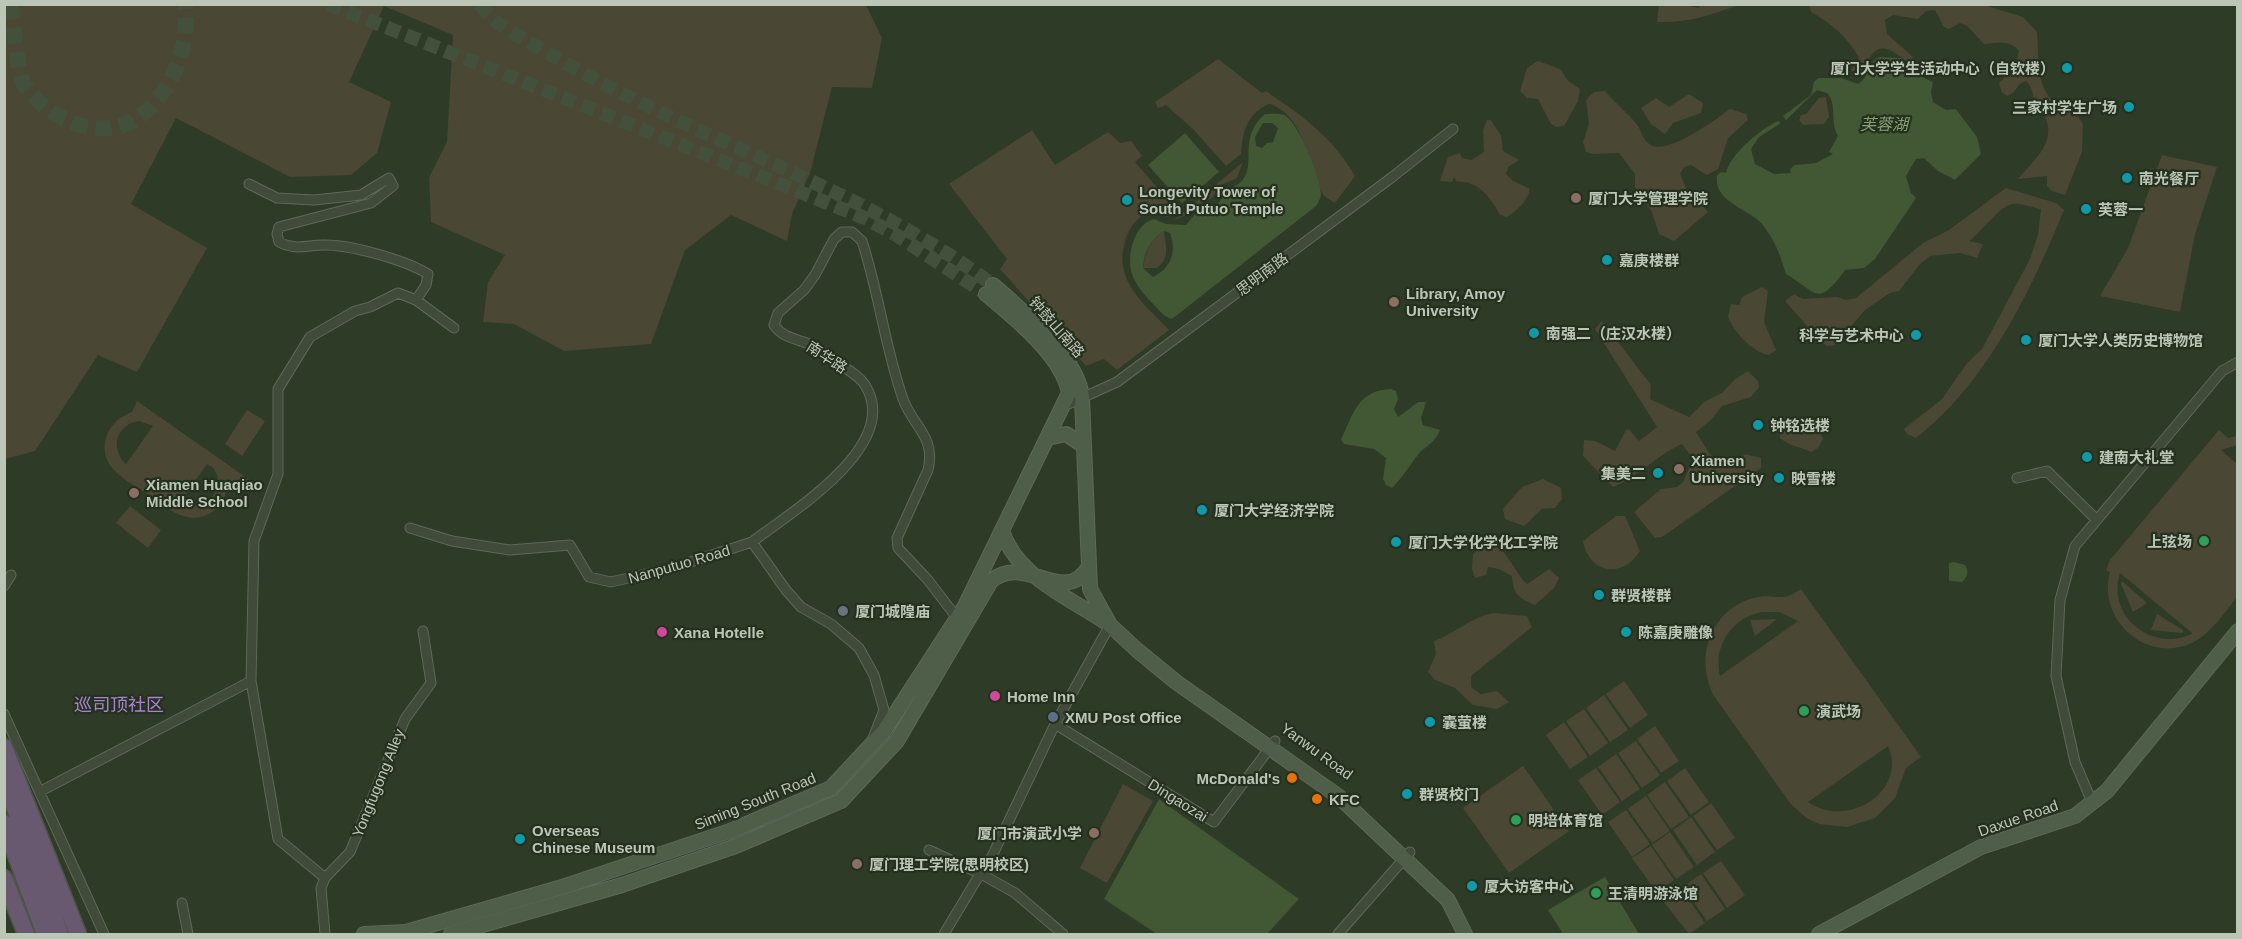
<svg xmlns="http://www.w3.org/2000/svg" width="2242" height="939" viewBox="0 0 2242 939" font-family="Arial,'Noto Sans SC',sans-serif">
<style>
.green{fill:#4a4735;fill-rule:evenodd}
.water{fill:#425734;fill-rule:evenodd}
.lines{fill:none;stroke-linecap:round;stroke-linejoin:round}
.secondary-tunnel{stroke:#43503c;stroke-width:14;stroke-dasharray:14 7;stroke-linecap:butt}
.highway-tunnel{stroke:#43503c;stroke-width:16;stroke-dasharray:16 8;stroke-linecap:butt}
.street-casing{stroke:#5e6958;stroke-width:11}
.secondary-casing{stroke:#5e6958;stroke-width:16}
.highway-casing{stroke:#4b5645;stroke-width:19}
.street{stroke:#404b3a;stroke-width:9}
.secondary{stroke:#4f5e48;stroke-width:14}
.highway{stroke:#685870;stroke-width:16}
.culture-dot{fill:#0f9aa8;stroke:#25301f;stroke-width:2}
.education-dot{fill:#8d6e63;stroke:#25301f;stroke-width:2}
.leisure-dot{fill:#2e9e5b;stroke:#25301f;stroke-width:2}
.worship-dot{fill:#6b7280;stroke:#25301f;stroke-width:2}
.hotel-dot{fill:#d1479c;stroke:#25301f;stroke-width:2}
.service-dot{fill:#5c6f8a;stroke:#25301f;stroke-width:2}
.food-dot{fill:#e8710a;stroke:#25301f;stroke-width:2}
.labels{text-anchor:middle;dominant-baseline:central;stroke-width:4.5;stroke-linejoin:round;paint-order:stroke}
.poi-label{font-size:15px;font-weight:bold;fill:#bbc6b6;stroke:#25301f;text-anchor:start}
.street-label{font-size:15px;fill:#bbc6b6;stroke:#25301f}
.water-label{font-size:16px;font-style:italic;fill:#85a172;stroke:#25301f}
.quarter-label{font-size:18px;fill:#a884d1;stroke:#25301f}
</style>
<rect width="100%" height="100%" fill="#2e3b26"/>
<path class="green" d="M866,5L882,38L872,88L832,87L810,173L792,214L787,241L731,215L685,250L651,344L564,351L514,324L483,322L488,282L505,255L431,222L429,178L447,142L453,35L384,6L349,82L391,102L377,153L351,175L290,177L176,118L131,204L207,248L137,372L98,355L35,451L5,459V5Z
M1659,5H1686L1698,8L1702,5H1739C1709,15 1690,23 1657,22Z
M1809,5H1984L2023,17L2037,32C2039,53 2035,91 2057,104C2070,112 2074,109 2083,124L2082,152L2065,195L2052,191L2047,186V176L2018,179C2035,158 2058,142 2044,114C2041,110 2037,107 2035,102C2032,94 2033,87 2026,81C2017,83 2016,93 2007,96L2002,92L1999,83L2015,67L2019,51C2010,40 1997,43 1984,44L1967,26L1960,23L1949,29L1944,27L1935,10L1926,11L1918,19L1893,15L1885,20L1887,34L1910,54L1924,71H1916C1900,54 1875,31 1866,69L1858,75L1851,70L1859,58C1847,36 1832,24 1811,12Z
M1218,59L1262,93L1266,91C1302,116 1333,137 1355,176L1335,203C1330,200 1323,196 1321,191C1306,162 1305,115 1269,104C1246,115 1243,131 1241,154L1226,166L1193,129L1166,105L1158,108L1155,102Z
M1538,61L1560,69L1568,81L1580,89L1578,101L1564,126L1556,127L1551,124L1538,99L1527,98L1520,91L1527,68Z
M1605,91C1614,102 1631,116 1638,126C1642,132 1642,140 1651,145C1668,155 1715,120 1730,109L1746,114L1748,120L1728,138L1718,169L1707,175L1691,165L1684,167L1680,174L1686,188L1708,212L1674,241L1659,234L1652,212L1635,187V174L1619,153L1592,154L1586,152L1583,142L1589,124L1586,100L1594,92Z
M1689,94L1703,103L1701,113L1673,123L1665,134L1651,124L1641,108L1656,98L1669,107Z
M1826,97L1829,117L1824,124L1803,125L1799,120L1801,115L1806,114L1819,98Z
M1487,120H1491L1501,136L1503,151L1519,160L1508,167L1506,174L1513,181L1530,189C1527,202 1518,209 1507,217L1500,215C1491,198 1478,180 1457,182L1454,177L1452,182L1440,181L1448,157L1460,153L1462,158L1472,160L1484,152L1483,130Z
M1032,130L1055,165L1108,132L1120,143L1131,141L1142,156L1135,162L1176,209L1167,217L1151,210C1135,219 1129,227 1124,245C1115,283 1146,305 1169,330L1117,370L1104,359L1086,366L1000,269L1007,259L949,184Z
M2162,155L2217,167L2195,234L2180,312L2100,296L2128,248Z
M1243,162L1237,178L1219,186L1213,197L1196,206L1187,215L1174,220Z
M2006,188L2056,203L2064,210C2031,291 1986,384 1916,438L1907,434L1904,429L1942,399L1968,362L1982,349L2030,259L2038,235L2041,209C2033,208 2021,203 2013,204C2000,205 1981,233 1969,241L1983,244L1977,258L1960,253L1930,256L1920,264L1899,291L1890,293L1865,310L1835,345L1827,346L1821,342L1785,301L1794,294L1803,299L1837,297L1846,300L1856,298L1923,243L1949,230Z
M1164,231C1166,246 1170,258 1157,268H1143C1145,252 1150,240 1164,231Z
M1762,287L1768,291L1764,322L1776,350L1769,355C1752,352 1735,333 1728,317L1731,304L1739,305L1742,297Z
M1602,321L1651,385L1650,399L1689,417L1703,403L1723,392L1734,380L1748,371L1758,381L1759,387L1751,397L1722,406L1711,420L1696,432L1709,453L1726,468L1729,469L1745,454L1761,458V468L1662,537L1655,538L1634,512L1661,489L1677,487L1683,482L1693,459L1682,444C1657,455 1638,477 1613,487L1583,456L1584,440L1595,441L1615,451L1626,430L1629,429L1639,441L1657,427L1595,329Z
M137,401L254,483L248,492L228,479C228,503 209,524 183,516C170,512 159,501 148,494C137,487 123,480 114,470C95,450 107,420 132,412ZM139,421L153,426L126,464C109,448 117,424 139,421ZM207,464C226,473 218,500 199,506L182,503L180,502Z
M247,410L265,421L242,456L225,444Z
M1794,417L1803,429L1819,430L1823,439L1818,448L1811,452C1800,447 1790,446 1780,438V425Z
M2219,430L2228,438L2237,436V445L2221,450L2237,464V597C2224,613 2211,634 2192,643C2146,664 2097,620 2110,572L2106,570L2110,560ZM2120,573L2192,633V634C2152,653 2106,616 2120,573Z
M1543,479L1561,488L1562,499L1555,508L1542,509L1524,526L1505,519L1503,509L1522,487Z
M130,506L161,530L148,548L116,523Z
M1616,516H1625L1640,551C1623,579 1589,574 1583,541Z
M1490,540C1508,551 1512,569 1527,584L1549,569L1559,578L1554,588L1535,605C1518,598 1513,594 1512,576L1499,569L1488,567L1486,575L1475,578L1472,569L1473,554Z
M2122,581L2147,603L2133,612L2121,584Z
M1801,589L1921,757L1906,768L1895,798L1875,818L1847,827L1819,824L1806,818L1790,803L1714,696C1694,659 1710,610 1753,598C1775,592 1781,604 1801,589ZM1762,612H1779L1798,621L1720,676C1713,645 1732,618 1762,612ZM1888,746C1908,793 1846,829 1808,802Z
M1494,613L1527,616L1532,627L1471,676V687L1481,694L1497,691L1509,702L1497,709L1473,705L1455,688L1435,680L1428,672L1436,654L1434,641C1455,634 1472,616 1494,613Z
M2157,614L2183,630V633L2151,630Z
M1777,619L1755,636L1750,620Z
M1624,681L1648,715L1630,728L1606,694Z
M1604,695L1628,730L1610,742L1586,708Z
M1584,709L1608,743L1590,756L1566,721Z
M1564,722L1588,757L1570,769L1546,735Z
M1655,726L1679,761L1661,773L1637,739Z
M1636,741L1660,775L1642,788L1618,753Z
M1616,754L1640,789L1622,801L1598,767Z
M1523,766L1569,831L1509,873L1463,808Z
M1596,768L1620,802L1602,815L1578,780Z
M1685,768L1709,802L1691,815L1667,781Z
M1665,782L1689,817L1671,829L1647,795Z
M1123,784L1153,801L1107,883L1080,868Z
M1646,796L1670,831L1652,843L1628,809Z
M1711,803L1735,838L1717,850L1693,816Z
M1626,810L1650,844L1632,857L1608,822Z
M1691,817L1715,852L1697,865L1673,830Z
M1670,832L1694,867L1676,879L1652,845Z
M1651,846L1674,880L1657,893L1632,858Z
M1721,861L1745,895L1727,908L1703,873Z
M1701,874L1725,909L1707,921L1683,887Z
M1681,888L1705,923L1689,934L1663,901Z"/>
<path class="water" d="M1880,57L1901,58L1916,74L1933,82L1931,92L1933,102L1946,110L1956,109L1977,137L1981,154L1955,180L1938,171L1924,158L1916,159L1906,176L1911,193L1916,198L1875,259L1864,268L1845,270C1817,309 1817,292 1786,274C1780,255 1775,240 1762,224C1748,208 1713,202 1717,175L1721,172L1726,173C1730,154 1761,129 1778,121L1781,123L1759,137L1751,149L1755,164L1774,174L1791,173L1790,169L1795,165L1816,163L1833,154L1829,152L1838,136C1829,121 1838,105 1827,93L1817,90L1786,120L1783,116L1811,95L1814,82L1818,78H1841L1858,84C1870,77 1867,62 1880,57Z
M1265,114C1271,114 1278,113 1284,115C1298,121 1320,177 1321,193C1321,197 1319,202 1316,206L1172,319C1164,317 1160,311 1154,305C1146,297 1136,286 1132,274C1126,256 1134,224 1154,219L1166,224L1186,225L1196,213L1219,203L1226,190C1268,177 1231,143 1265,114ZM1263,123H1272L1278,128L1273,142L1267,143L1262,148L1256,146L1255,137ZM1164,231L1170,233C1177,252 1171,268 1153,277L1143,268C1144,252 1150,240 1164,231Z
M1185,133L1219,172L1182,203L1148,165Z
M1391,389L1396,391L1398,399L1394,409L1398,417L1418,402H1426L1421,418L1423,425L1440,430C1436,442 1424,447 1417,456C1408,468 1402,478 1392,488L1386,485L1383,479L1386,458L1374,449L1344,444L1341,440C1353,414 1358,390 1391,389Z
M1954,562L1965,565C1969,572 1968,576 1962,582L1949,581V563Z
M1159,799L1299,899L1267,934H1157L1104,899Z
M1605,877L1639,934H1563L1548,910Z"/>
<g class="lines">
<path class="secondary-tunnel" d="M328,4L865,218L898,236L986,294
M480,4C494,27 528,40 550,54C693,140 858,185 993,285"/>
<path class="highway-tunnel" d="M10,4C13,20 18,72 23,82C42,116 98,143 134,120C171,97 191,46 185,4"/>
<defs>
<path id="street" d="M249,184L277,198L314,200L361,195L389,178L393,186L371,203L279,227L277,234L279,242C296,251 307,245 325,245C352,245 405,260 428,274L426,285L416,300L398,293L370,307L355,311L310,337L278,389V474L254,541L251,681L278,839L325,878
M416,300L454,328
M1064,406L1117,382L1391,178L1453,129
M2017,478L2047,471L2097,520
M410,528L452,541L510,550L570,545L589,577L611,582L672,568L752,542
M4,586L11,575
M4,714L104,934
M1055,724L1214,822L1275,741
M872,741L884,710L874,675L859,648L831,624L801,607L786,590L752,542C791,512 903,445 865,385C859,375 846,369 836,362C829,357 822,351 814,346C800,339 783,339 774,325L778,313L804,290L815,275L834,239L842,232H852L862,241C879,293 885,348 903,399C913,427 936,436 928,470L897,538L898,548L928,580L957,618
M41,791L251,681
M2092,802L2075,762L2056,676L2060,600L2075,546L2222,371L2238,362
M929,850L983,875
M182,903L188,934
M325,934L321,888L325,878L350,852L405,719L431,683L423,631
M944,934L980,874
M1063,934L1015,893L983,875L1055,724L1110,625
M1338,934L1410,852"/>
<path id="secondary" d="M993,285C1022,310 1079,358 1082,398L1090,589L1110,625L1137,650L1176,682L1338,796L1448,900L1465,934
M1047,438L1066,434L1084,446
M1002,531C1017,576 1066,596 1104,621
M364,934L406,932L559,888L730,831L831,788L884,731L965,606L1069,393C1063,357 1014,317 986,294
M451,934L622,885L736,846L841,801L897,741L991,581C1025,552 1063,607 1088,568
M1819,934L1981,847L2075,816L2107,791L2238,631"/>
<path id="highway" d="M4,747L78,934
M4,777L60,934
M4,823L45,934
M4,878L26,934"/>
</defs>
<use href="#street" class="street-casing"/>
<use href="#secondary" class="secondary-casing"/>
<use href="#highway" class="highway-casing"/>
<use href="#street" class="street"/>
<use href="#secondary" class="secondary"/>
<use href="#highway" class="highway"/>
</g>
<g class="culture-dot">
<circle cx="2067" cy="68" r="6"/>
<circle cx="2129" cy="107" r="6"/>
<circle cx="2127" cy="178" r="6"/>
<circle cx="1127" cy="200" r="6"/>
<circle cx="2086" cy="209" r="6"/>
<circle cx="1607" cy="260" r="6"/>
<circle cx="1534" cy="333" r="6"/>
<circle cx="1916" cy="335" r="6"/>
<circle cx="2026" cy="340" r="6"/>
<circle cx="1758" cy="425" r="6"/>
<circle cx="2087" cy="457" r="6"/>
<circle cx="1658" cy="473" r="6"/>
<circle cx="1779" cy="478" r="6"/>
<circle cx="1202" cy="510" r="6"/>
<circle cx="1396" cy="542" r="6"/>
<circle cx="1599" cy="595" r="6"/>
<circle cx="1626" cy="632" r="6"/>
<circle cx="1430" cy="722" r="6"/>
<circle cx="1407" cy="794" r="6"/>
<circle cx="520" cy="839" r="6"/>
<circle cx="1472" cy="886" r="6"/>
</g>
<g class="education-dot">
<circle cx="1576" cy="198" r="6"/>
<circle cx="1394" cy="302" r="6"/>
<circle cx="1679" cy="469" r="6"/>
<circle cx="134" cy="493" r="6"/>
<circle cx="1094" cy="833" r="6"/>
<circle cx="857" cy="864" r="6"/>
</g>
<g class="leisure-dot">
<circle cx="2204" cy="541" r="6"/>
<circle cx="1804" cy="711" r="6"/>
<circle cx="1516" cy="820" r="6"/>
<circle cx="1596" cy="893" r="6"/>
</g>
<circle class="worship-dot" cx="843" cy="611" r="6"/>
<g class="hotel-dot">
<circle cx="662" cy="632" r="6"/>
<circle cx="995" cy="696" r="6"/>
</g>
<circle class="service-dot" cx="1053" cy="717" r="6"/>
<g class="food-dot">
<circle cx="1292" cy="778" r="6"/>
<circle cx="1317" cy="799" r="6"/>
</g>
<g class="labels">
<g class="poi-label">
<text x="2055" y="68" text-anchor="end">厦门大学学生活动中心（自钦楼）</text>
<text x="2117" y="107" text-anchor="end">三家村学生广场</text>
<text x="2139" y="178">南光餐厅</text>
<text x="1139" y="191">Longevity Tower of<tspan x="1139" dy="17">South Putuo Temple</tspan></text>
<text x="1588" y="198">厦门大学管理学院</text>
<text x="2098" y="209">芙蓉一</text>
<text x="1619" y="260">嘉庚楼群</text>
<text x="1406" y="293">Library, Amoy<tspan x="1406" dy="17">University</tspan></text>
<text x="1546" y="333">南强二（庄汉水楼）</text>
<text x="1904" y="335" text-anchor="end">科学与艺术中心</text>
<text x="2038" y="340">厦门大学人类历史博物馆</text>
<text x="1770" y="425">钟铭选楼</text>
<text x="2099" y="457">建南大礼堂</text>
<text x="1691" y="460">Xiamen<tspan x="1691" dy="17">University</tspan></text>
<text x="1646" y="473" text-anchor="end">集美二</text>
<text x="1791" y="478">映雪楼</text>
<text x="146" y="484">Xiamen Huaqiao<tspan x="146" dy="17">Middle School</tspan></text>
<text x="1214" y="510">厦门大学经济学院</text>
<text x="2192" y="541" text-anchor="end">上弦场</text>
<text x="1408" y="542">厦门大学化学化工学院</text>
<text x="1611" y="595">群贤楼群</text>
<text x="855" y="611">厦门城隍庙</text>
<text x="674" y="632">Xana Hotelle</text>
<text x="1638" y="632">陈嘉庚雕像</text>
<text x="1007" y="696">Home Inn</text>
<text x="1816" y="711">演武场</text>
<text x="1065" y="717">XMU Post Office</text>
<text x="1442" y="722">囊萤楼</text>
<text x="1280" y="778" text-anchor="end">McDonald's</text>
<text x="1419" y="794">群贤校门</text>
<text x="1329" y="799">KFC</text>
<text x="1528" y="820">明培体育馆</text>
<text x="532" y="830">Overseas<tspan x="532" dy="17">Chinese Museum</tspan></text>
<text x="1082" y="833" text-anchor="end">厦门市演武小学</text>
<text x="869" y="864">厦门理工学院(思明校区)</text>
<text x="1484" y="886">厦大访客中心</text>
<text x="1608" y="893">王清明游泳馆</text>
</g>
<g class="street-label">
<text transform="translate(1262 274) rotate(-37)">思明南路</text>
<text transform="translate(1057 327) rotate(49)">钟鼓山南路</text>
<text transform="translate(827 357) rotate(33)">南华路</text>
<text transform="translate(679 564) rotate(-16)">Nanputuo Road</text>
<text transform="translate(1317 751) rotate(36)">Yanwu Road</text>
<text transform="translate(378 783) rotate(-68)">Yongfugong Alley</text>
<text transform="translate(1178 800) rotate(32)">Dingaozai</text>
<text transform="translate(755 801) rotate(-22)">Siming South Road</text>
<text transform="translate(2018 818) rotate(-19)">Daxue Road</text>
</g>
<g class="water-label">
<text x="1884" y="124">芙蓉湖</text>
</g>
<g class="quarter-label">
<text x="119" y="705">巡司顶社区</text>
</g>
</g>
<rect width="2242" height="939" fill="none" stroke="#bbc6b6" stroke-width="12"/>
</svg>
